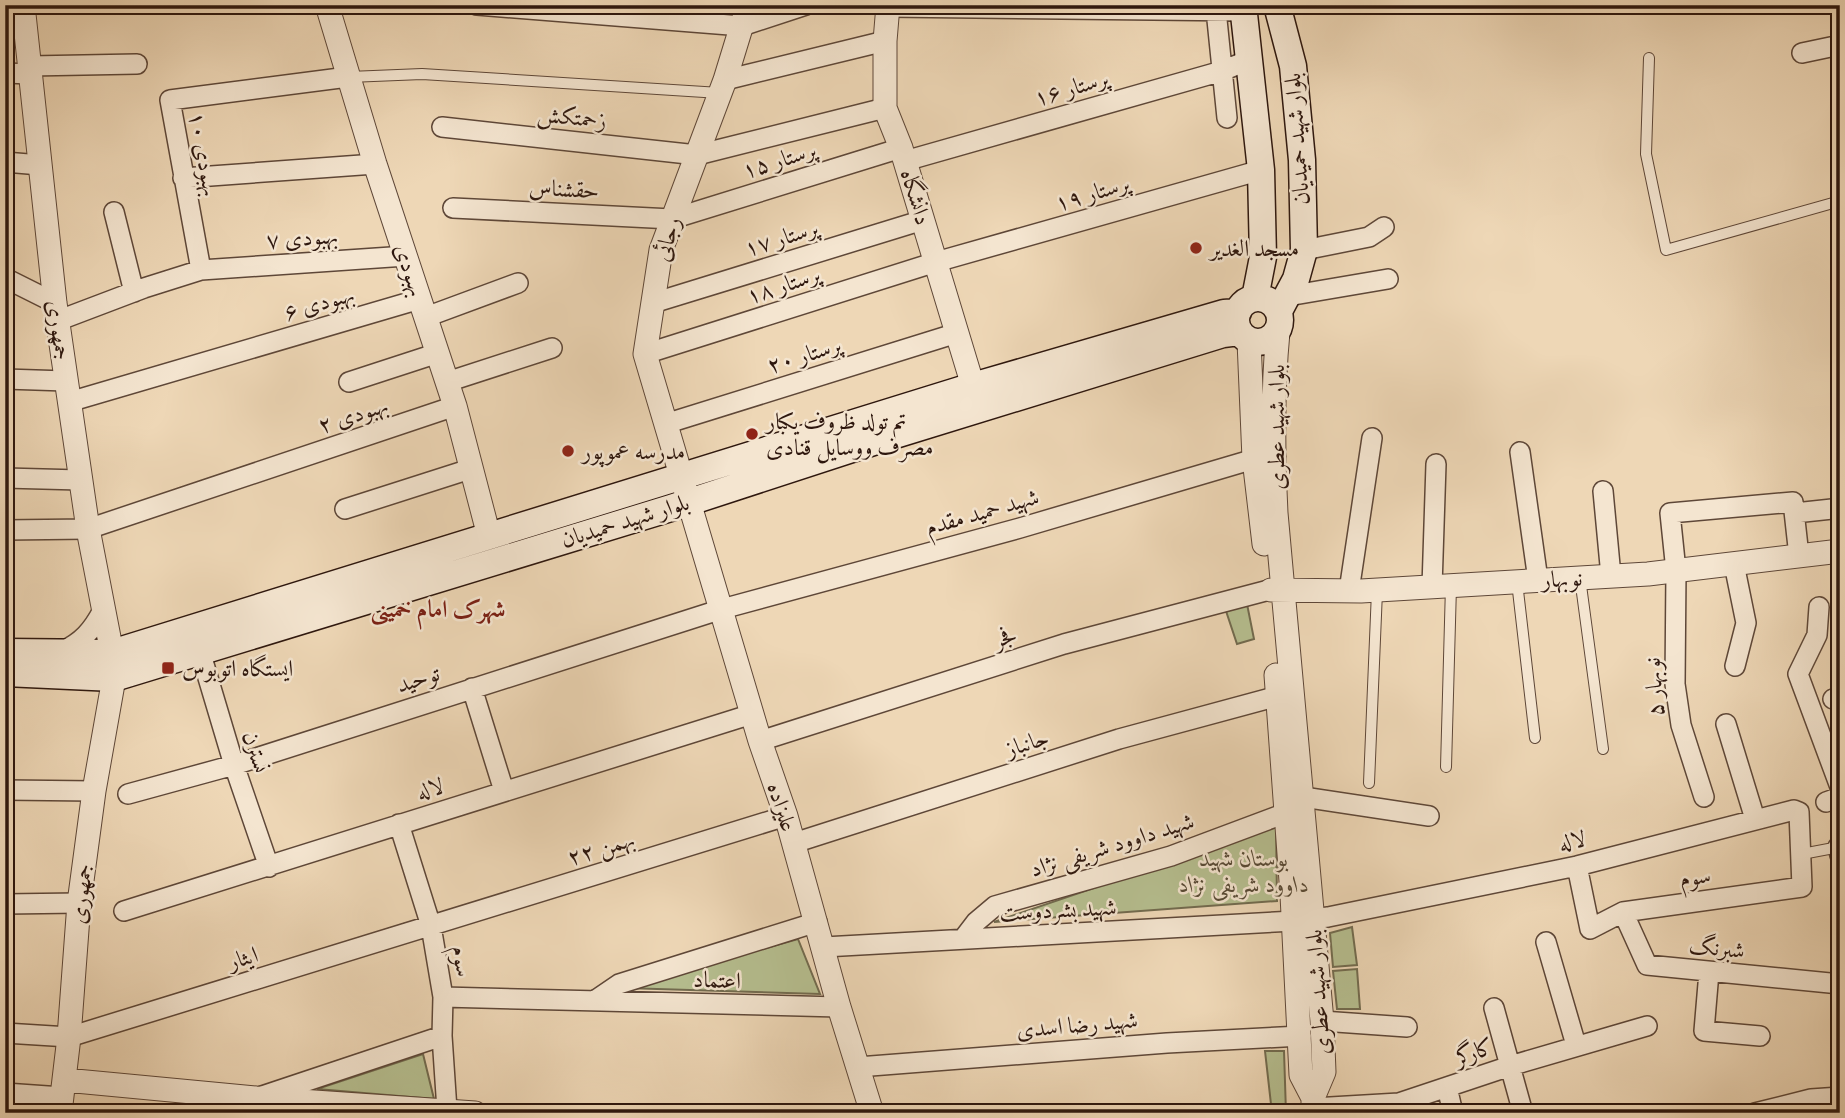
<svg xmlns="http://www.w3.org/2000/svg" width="1845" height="1118" viewBox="0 0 1845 1118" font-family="'IM FELL French Canon',Amiri,serif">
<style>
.green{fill:#b6bf90;stroke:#726b4f;stroke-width:2}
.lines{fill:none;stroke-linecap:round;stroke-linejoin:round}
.service-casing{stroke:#5e4738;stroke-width:12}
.minor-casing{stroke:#5e4738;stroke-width:22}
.tertiary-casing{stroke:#5e4738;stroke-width:25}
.secondary-casing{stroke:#2e170e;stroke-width:29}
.service{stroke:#f4e5d0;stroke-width:10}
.minor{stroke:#f4e5d0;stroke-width:19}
.tertiary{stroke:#f4e5d0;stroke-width:23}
.secondary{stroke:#f4e5d0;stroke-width:26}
.poi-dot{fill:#8f2418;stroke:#f4e5d0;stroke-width:2.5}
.labels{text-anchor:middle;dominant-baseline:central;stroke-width:5;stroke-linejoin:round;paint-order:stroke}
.street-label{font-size:23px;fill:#2e170e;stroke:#f4e5d0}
.poi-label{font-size:23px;fill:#2e170e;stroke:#f4e5d0;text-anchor:start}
.park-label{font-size:23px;font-style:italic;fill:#574935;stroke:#f4e5d0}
.neighbourhood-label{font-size:24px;font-weight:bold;fill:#7a1f14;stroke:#f4e5d0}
</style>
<rect width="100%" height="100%" fill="#eed7b6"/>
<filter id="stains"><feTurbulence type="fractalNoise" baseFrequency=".00286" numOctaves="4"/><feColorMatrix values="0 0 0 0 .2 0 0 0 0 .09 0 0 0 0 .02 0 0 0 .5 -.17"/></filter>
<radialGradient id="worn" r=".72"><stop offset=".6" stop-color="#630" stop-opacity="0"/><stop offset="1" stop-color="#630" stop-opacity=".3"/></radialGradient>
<path class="green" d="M1246,599L1254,639L1237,644L1224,605Z
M1276,826L1277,901L994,922Z
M1352,927L1357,965L1333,967L1330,933Z
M798,939L820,994L624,988Z
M1357,969L1360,1009H1337L1333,971Z
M1265,1051H1284L1286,1113H1272Z
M423,1054L434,1099L317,1089Z"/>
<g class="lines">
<defs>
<path id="service" d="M1649,58L1646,154L1666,250L1840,201
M349,77L422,74L720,93
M1580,578L1603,749
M1517,582L1535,738
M1446,767L1451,586
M1369,783L1377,591
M1802,854L1839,847"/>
<path id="minor" d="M477,5L742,26L806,5
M888,7L1244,11
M1216,10L1227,118
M1802,53L1840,45
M30,66L137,64
M5,73L31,74
M725,80L885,41
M442,127L697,155L885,108
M905,161L1222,71L1249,60
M5,162L40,165
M183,178L375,164
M453,208L672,219L901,148
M114,212L134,292
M1304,250L1369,237L1384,227
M201,270L170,100L348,77
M5,278L55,303
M1288,296L1388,279
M653,303L923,220
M426,317L518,283
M57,321L144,288L201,270L406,256
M645,354L936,262L1261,170
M5,379L66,381
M349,382L438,353
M447,382L552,348
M69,402L420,299
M665,424L957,333
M1520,452L1538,580
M5,478L80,480
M1603,491L1611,576
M345,509L470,469
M1795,513L1832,509
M5,530L88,529L455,406
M1734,564L1746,623L1735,666
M1432,587L1436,464
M1349,591L1372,438
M1819,607L1817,635L1798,674L1840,787
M200,651L234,765L269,867
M61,652C82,642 92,631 103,610
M472,688L504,791
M1833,699L1840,697
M1726,724L1755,819
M760,741L1064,644L1269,590
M5,790L94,791
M128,794L234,765L722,609L1020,528L1254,459
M1303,797L1429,816
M1704,797L1681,725L1675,684L1676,571L1670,513L1793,502L1799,556
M1826,802L1840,797
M399,824L431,926L443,997L442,1036L447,1110
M794,843L1119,739L1278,696
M1838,847L1840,855
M5,904L79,903
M124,911L752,714
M1623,912L1647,965L1840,984
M963,939L976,922L995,906L1171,856L1286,813
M1546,942L1576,1045
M824,947L1294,921L1328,917L1577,866L1794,810L1799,812L1802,887L1623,912L1590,929L1577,866
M1709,972L1704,1031L1760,1036
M443,997L839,1007
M594,1001L619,984L817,922
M1494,1008L1523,1113
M1322,1021L1407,1027
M5,1033L69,1037L786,816
M858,1067L1167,1043L1301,1036
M1447,1087L1453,1113
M5,1093L62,1097
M1313,1108L1399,1103L1510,1066L1647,1026
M262,1113L256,1098L442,1036
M1755,1113L1811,1099L1840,1097"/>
<path id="tertiary" d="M23,5L55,303L88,529L112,653L114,678L94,791L79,903L69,1037L60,1113
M327,5L375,164L455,406L489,536
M748,5L725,80L661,250L645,354L760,741L786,816L839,1007L872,1113
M888,5L885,41V108L901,148L973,386
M1278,332C1272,393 1273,452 1276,513L1322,1021L1324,1072L1313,1098V1113
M1249,341L1254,459L1264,544
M1271,590L1361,591L1648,574L1840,551
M1276,675L1292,895L1301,1075L1313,1098
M65,1080L256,1098L475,1113"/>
<path id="secondary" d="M1243,5L1261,170L1263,257L1255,298
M1277,5L1293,66L1302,160L1304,250L1296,279L1279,311
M1236 320a22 22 0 1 1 44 0a22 22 0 1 1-44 0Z
M5,652L112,653L973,386L1224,313L1238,312
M5,673L114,678L671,508L892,436L1223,334L1239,332"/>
</defs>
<use href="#service" class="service-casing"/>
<use href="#minor" class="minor-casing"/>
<use href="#tertiary" class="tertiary-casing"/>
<use href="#secondary" class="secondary-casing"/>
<use href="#service" class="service"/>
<use href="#minor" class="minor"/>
<use href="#tertiary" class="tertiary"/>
<use href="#secondary" class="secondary"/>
</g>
<g class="poi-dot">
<circle cx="1196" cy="248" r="7"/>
<circle cx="752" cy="434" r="7"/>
<circle cx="568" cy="451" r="7"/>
<rect x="161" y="661" width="14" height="14" rx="3.5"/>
</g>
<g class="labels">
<g class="street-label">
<text transform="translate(1071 88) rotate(-16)">پرستار ۱۶</text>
<text transform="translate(572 117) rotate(6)">زحمتکش</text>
<text transform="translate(1297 139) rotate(-94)">بلوار شهید حمیدیان</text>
<text transform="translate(204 154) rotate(80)">بهبودی ۱۰</text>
<text transform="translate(779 160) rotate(-17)">پرستار ۱۵</text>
<text transform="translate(564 189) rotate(3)">حقشناس</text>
<text transform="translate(1092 193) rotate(-16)">پرستار ۱۹</text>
<text transform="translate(916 197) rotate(73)">دانشگاه</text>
<text transform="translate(302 238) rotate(-4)">بهبودی ۷</text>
<text transform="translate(781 238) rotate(-17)">پرستار ۱۷</text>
<text transform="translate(667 239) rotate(-74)">رجائی</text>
<text transform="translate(410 270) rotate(72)">بهبودی</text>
<text transform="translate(783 285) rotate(-18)">پرستار ۱۸</text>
<text transform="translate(319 303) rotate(-16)">بهبودی ۶</text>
<text transform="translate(59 330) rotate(82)">جمهوری</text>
<text transform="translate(804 355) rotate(-17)">پرستار ۲۰</text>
<text transform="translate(353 415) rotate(-18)">بهبودی ۲</text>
<text transform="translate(1276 427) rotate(-90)">بلوار شهید عطری</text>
<text transform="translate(982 512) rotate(-16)">شهید حمید مقدم</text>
<text transform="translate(625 521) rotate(-17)">بلوار شهید حمیدیان</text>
<text transform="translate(1562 579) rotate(-3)">نوبهار</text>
<text transform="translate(1005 637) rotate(-18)">فجر</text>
<text transform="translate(418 679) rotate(-18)">توحید</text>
<text transform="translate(1654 687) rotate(-94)">نوبهار ۵</text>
<text transform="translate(1027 743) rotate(-18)">جانباز</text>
<text transform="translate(256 752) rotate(72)">نسترن</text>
<text transform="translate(430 789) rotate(-18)">لاله</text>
<text transform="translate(782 807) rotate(72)">علیزاده</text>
<text transform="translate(1572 841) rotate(-13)">لاله</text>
<text transform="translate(1112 845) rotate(-17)">شهید داوود شریفی نژاد</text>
<text transform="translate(601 848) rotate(-17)">۲۲ بهمن</text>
<text transform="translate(1695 877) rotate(-8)">سوم</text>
<text transform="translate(81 894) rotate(-84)">جمهوری</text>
<text transform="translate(1058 910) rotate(-3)">شهید بشردوست</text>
<text transform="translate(1717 948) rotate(6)">شبرنگ</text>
<text transform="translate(243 958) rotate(-17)">ایثار</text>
<text transform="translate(462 961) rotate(80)">سوم</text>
<text transform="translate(717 980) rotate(2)">اعتماد</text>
<text transform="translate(1318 992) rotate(-94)">بلوار شهید عطری</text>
<text transform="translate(1077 1025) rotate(-5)">شهید رضا اسدی</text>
<text transform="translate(1474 1052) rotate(-19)">کارگر</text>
</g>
<g class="poi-label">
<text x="1210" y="248">مسجد الغدیر</text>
<text x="766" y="421">تم تولد ظروف یکبار<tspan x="766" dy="26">مصرف ووسایل قنادی</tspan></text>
<text x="582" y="451">مدرسه عموپور</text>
<text x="182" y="668">ایستگاه اتوبوس</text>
</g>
<g class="park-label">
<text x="1244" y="858">بوستان شهید<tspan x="1244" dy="26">داوود شریفی نژاد</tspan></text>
</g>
<g class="neighbourhood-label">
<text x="438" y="609">شهرک امام خمینی</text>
</g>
</g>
<rect width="1845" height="1118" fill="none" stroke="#eed7b6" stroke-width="28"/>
<rect x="7" y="7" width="1831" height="1104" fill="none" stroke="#2e170e" stroke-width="3.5"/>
<rect x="14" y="14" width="1817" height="1090" fill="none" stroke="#2e170e" stroke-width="2"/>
<rect width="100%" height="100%" filter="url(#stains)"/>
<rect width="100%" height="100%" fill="url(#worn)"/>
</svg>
